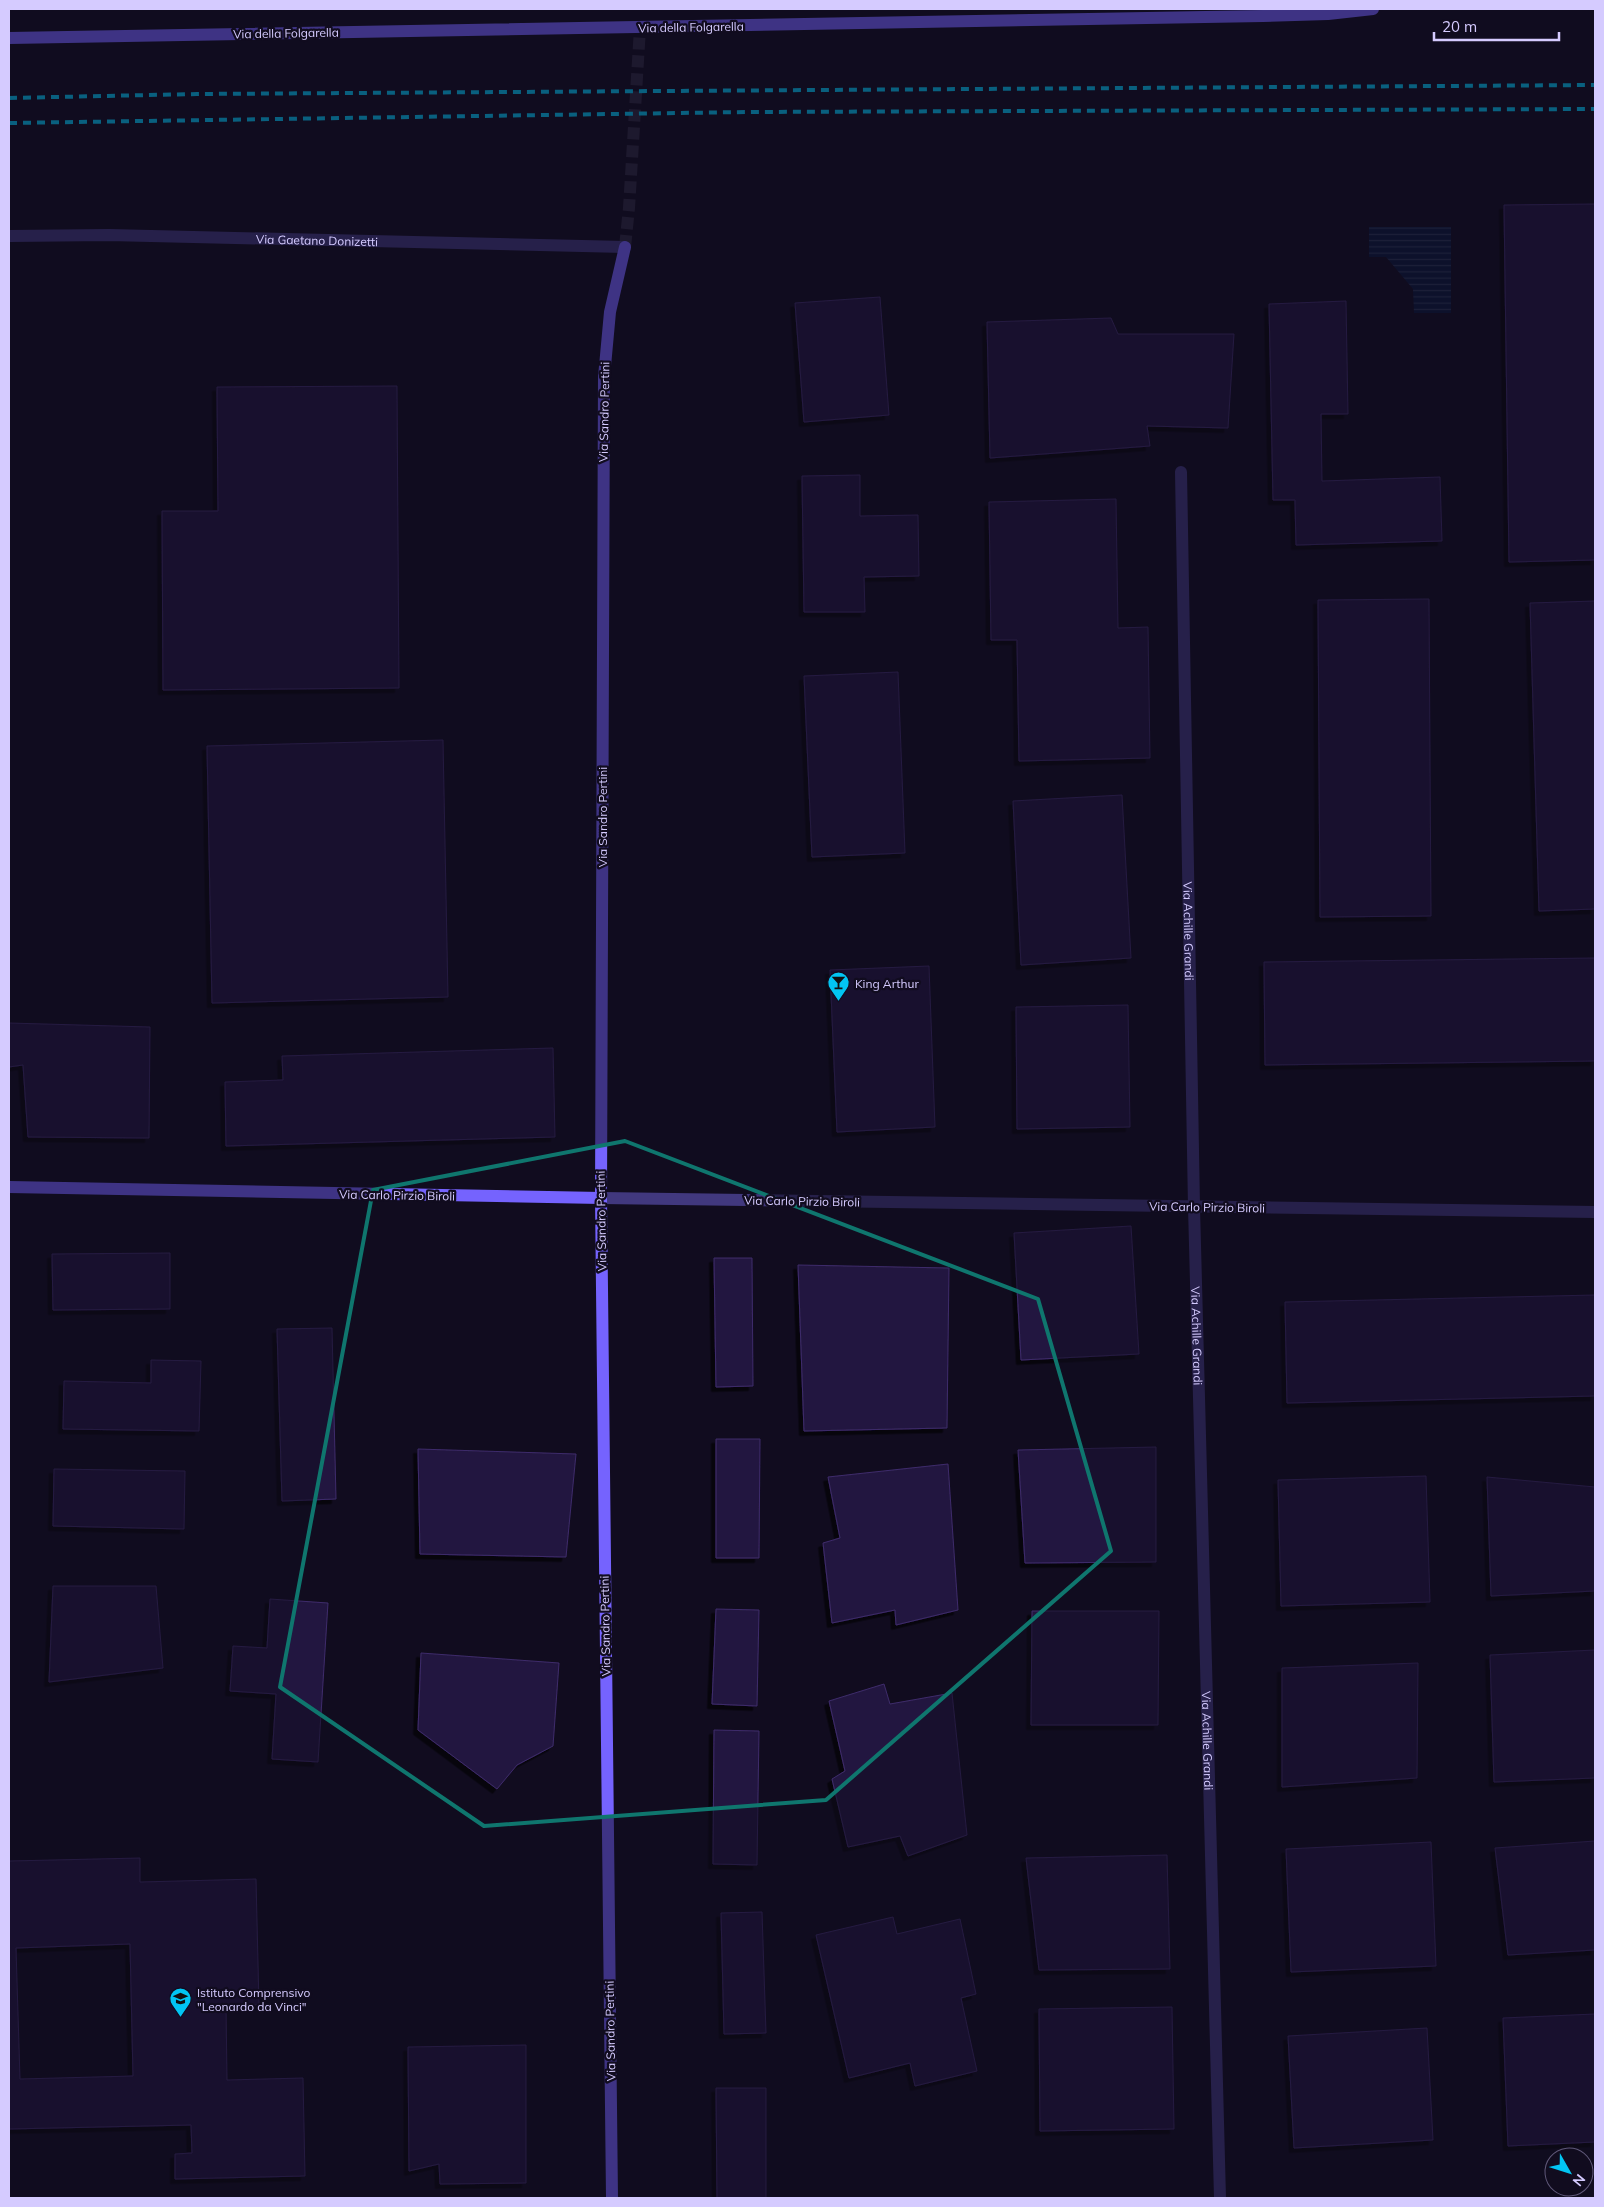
<svg xmlns="http://www.w3.org/2000/svg" width="1604" height="2207" viewBox="0 0 1604 2207" font-family="Mulish,sans-serif">
<style>
.water{fill:url(#water-rules)}
.building{fill:#241940;stroke:#3e2b6b;fill-rule:evenodd;filter:url(#shadow)}
.lines{fill:none;stroke-linecap:round;stroke-linejoin:round}
.secondary-tunnel{stroke:#2e2941;stroke-width:12;stroke-dasharray:12 6;stroke-linecap:butt}
.street{stroke:#41387e;stroke-width:12}
.secondary{stroke:#7563fe;stroke-width:12}
.rail{stroke:#02c5f3;stroke-width:4;stroke-dasharray:8 6;stroke-linecap:butt}
.marked{fill:none;stroke:#0f766e;stroke-width:4;stroke-linejoin:round}
.labels{text-anchor:middle;dominant-baseline:central;stroke-width:4.5;stroke-linejoin:round;paint-order:stroke}
.street-label{font-size:12px;fill:#d5cbff;stroke:#110c1f}
.poi-label{font-size:12px;fill:#d5cbff;stroke:#110c1f;text-anchor:start}
</style>
<defs>
<pattern id="water-rules" width="6" height="5" patternUnits="userSpaceOnUse" patternTransform="scale(1.25)"><rect width="6" height="5" fill="#09173b"/><path d="M0 2.5h6" fill="none" stroke="#2c3758"/></pattern>
<filter id="shadow"><feDropShadow dx="-4.5" dy="4.5" stdDeviation="0" flood-color="#0009"/></filter>
</defs>
<rect width="100%" height="100%" fill="#110c1f"/>
<path class="water" d="M1369,227H1451V313H1414L1413,289L1386,257H1369Z"/>
<path class="building" d="M1595,204V560L1509,562L1504,205Z
M880,297L889,415L804,422L795,303Z
M1346,301L1348,414H1321L1322,481L1440,477L1442,541L1296,545L1295,500H1273L1269,304Z
M1111,318L1118,334H1234L1228,428L1147,426L1150,446L990,458L987,322Z
M397,386L399,688L163,690L162,511H218L217,387Z
M860,475V516L918,515L919,576L864,577L865,612H804L802,476Z
M1116,499L1118,628L1148,627L1150,758L1019,761L1017,640H991L989,502Z
M1429,599L1431,916L1320,917L1318,600Z
M1595,601V909L1539,911L1530,603Z
M898,672L905,853L812,857L804,676Z
M443,740L448,997L212,1003L207,746Z
M1122,795L1131,958L1021,965L1013,801Z
M1595,958V1061L1265,1065L1264,962Z
M929,966L935,1127L837,1132L830,970Z
M1128,1005L1130,1127L1017,1129L1016,1007Z
M9,1023L150,1027L149,1138L28,1137L23,1065L9,1067Z
M553,1048L555,1137L226,1146L225,1082L283,1080L282,1056Z
M1131,1226L1139,1354L1021,1360L1014,1233Z
M170,1253V1309L53,1310L52,1254Z
M714,1258H752L753,1386L716,1387Z
M798,1265L949,1268L947,1428L804,1431Z
M1595,1295V1396L1287,1403L1285,1302Z
M332,1328L336,1499L282,1501L277,1329Z
M151,1360L201,1361L199,1431L63,1429L64,1381L151,1383Z
M716,1439H760L759,1558H716Z
M1156,1447V1562L1025,1563L1018,1450Z
M418,1449L576,1454L566,1557L420,1554Z
M948,1464L958,1610L896,1625L895,1610L832,1623L823,1543L840,1538L828,1477Z
M54,1469L185,1471L184,1529L53,1526Z
M1426,1476L1430,1602L1281,1606L1278,1480Z
M1487,1477L1595,1487V1591L1491,1596Z
M53,1586H156L163,1668L49,1682Z
M270,1599L328,1603L318,1762L272,1759L276,1694L230,1691L233,1646L267,1648Z
M716,1609L759,1610L757,1706L712,1704Z
M1032,1611H1159L1158,1725H1031Z
M1595,1650V1778L1494,1782L1490,1655Z
M421,1653L559,1663L553,1746L517,1765L497,1789L418,1730Z
M1418,1663L1417,1778L1282,1787V1668Z
M884,1684L890,1704L952,1693L967,1835L908,1856L900,1836L848,1847L832,1779L845,1771L829,1701Z
M714,1730L759,1731L757,1865L713,1864Z
M1595,1841V1950L1508,1955L1495,1848Z
M1431,1842L1436,1966L1291,1972L1286,1849Z
M1167,1855L1170,1969L1039,1970L1026,1858Z
M140,1858V1882L256,1879L259,2005H226L227,2080L303,2078L305,2176L175,2179V2154L192,2153L191,2125L9,2129V1861ZM130,1944L133,2076L20,2079L16,1948Z
M762,1912L766,2033L724,2034L721,1913Z
M893,1917L897,1934L960,1919L976,1994L961,1998L977,2071L915,2086L910,2063L849,2078L816,1935Z
M1172,2007L1174,2129L1040,2131L1039,2009Z
M1595,2014V2142L1508,2146L1503,2018Z
M1427,2028L1433,2140L1294,2148L1288,2036Z
M526,2045V2183L440,2184L439,2164L409,2171L408,2047Z
M716,2088H766V2198H717Z"/>
<g class="lines">
<path class="secondary-tunnel" d="M625,247L629,208L640,28"/>
<g class="street">
<path id="s1" d="M9,236L109,235L625,247"/>
<path id="s2" d="M1181,472L1194,1207L1220,2198"/>
<path d="M601,1198L1595,1212"/>
</g>
<path class="secondary" d="M9,38L1263,16L1328,14L1373,9
M9,1187L601,1198
M612,2198L601,1198L604,377L610,312L625,247"/>
<path class="rail" d="M9,98L197,94L1595,85
M9,123L747,112L1595,109"/>
</g>
<path d="M0 0H1604V2207H0ZM625,1141L1038,1299L1111,1551L826,1800L484,1826L280,1687L373,1190Z" fill="#110c1f" fill-opacity=".55" fill-rule="evenodd"/>
<path class="marked" d="M625,1141L1038,1299L1111,1551L826,1800L484,1826L280,1687L373,1190Z"/>
<defs>
<symbol id="bar-pin" viewBox="-11 -11 22 30"><path d="M0 17L-7.5 6A9.5 9.5 0 1 1 7.5 6Z" fill="#02c5f3" stroke="#110c1f"/><path d="M-6-5H6L.8 .8V4.5H3.5V6h-7V4.5H-.8V.8Z" fill="#111"/></symbol>
<symbol id="school-pin" viewBox="-11 -11 22 30"><path d="M0 17L-7.5 6A9.5 9.5 0 1 1 7.5 6Z" fill="#02c5f3" stroke="#110c1f"/><path d="M0-5L7-2L0 1L-7-2ZM-4 1L0 2.5L4 1V4Q0 6-4 4Z" fill="#111"/></symbol>
</defs>
<g fill-rule="evenodd">
<use href="#bar-pin" x="826" y="970" width="25" height="34"/>
<use href="#school-pin" x="168" y="1986" width="25" height="34"/>
</g>
<g class="labels">
<g class="street-label">
<text transform="translate(691 27) rotate(-1)">Via della Folgarella</text>
<text transform="translate(286 33) rotate(-1)">Via della Folgarella</text>
<text stroke="none"><textPath href="#s1" startOffset="308">Via Gaetano Donizetti</textPath></text>
<text transform="translate(604 412) rotate(-89)">Via Sandro Pertini</text>
<text transform="translate(602 817) rotate(-90)">Via Sandro Pertini</text>
<text stroke="none"><textPath href="#s2" startOffset="459">Via Achille Grandi</textPath></text>
<text transform="translate(397 1195) rotate(1)">Via Carlo Pirzio Biroli</text>
<text transform="translate(802 1201) rotate(1)">Via Carlo Pirzio Biroli</text>
<text transform="translate(1207 1207) rotate(1)">Via Carlo Pirzio Biroli</text>
<text transform="translate(601 1221) rotate(-91)">Via Sandro Pertini</text>
<text stroke="none"><textPath href="#s2" startOffset="864">Via Achille Grandi</textPath></text>
<text transform="translate(605 1626) rotate(-91)">Via Sandro Pertini</text>
<text stroke="none"><textPath href="#s2" startOffset="1269">Via Achille Grandi</textPath></text>
<text transform="translate(610 2031) rotate(-91)">Via Sandro Pertini</text>
</g>
<g class="poi-label">
<text x="855" y="983">King Arthur</text>
<text x="197" y="1992">Istituto Comprensivo<tspan x="197" dy="14">"Leonardo da Vinci"</tspan></text>
</g>
</g>
<rect width="1604" height="2207" fill="none" stroke="#d5cbff" stroke-width="20"/>
<g transform="translate(1569 2172) rotate(129)"><circle r="24" fill="#110c1f" stroke="#5f5879"/>
<path d="M0-4L9 19L0 12L-9 19Z" fill="#02c5f3"/>
<text y="-8" font-size="14" font-weight="bold" text-anchor="middle" fill="#d5cbff">N</text>
</g>
<path d="M1434 32v8h125v-8" fill="none" stroke="#d5cbff" stroke-width="2.5"/>
<text x="1442" y="32" font-size="15" fill="#d5cbff" stroke="#110c1f" stroke-width="4" paint-order="stroke">20 m</text>
</svg>
